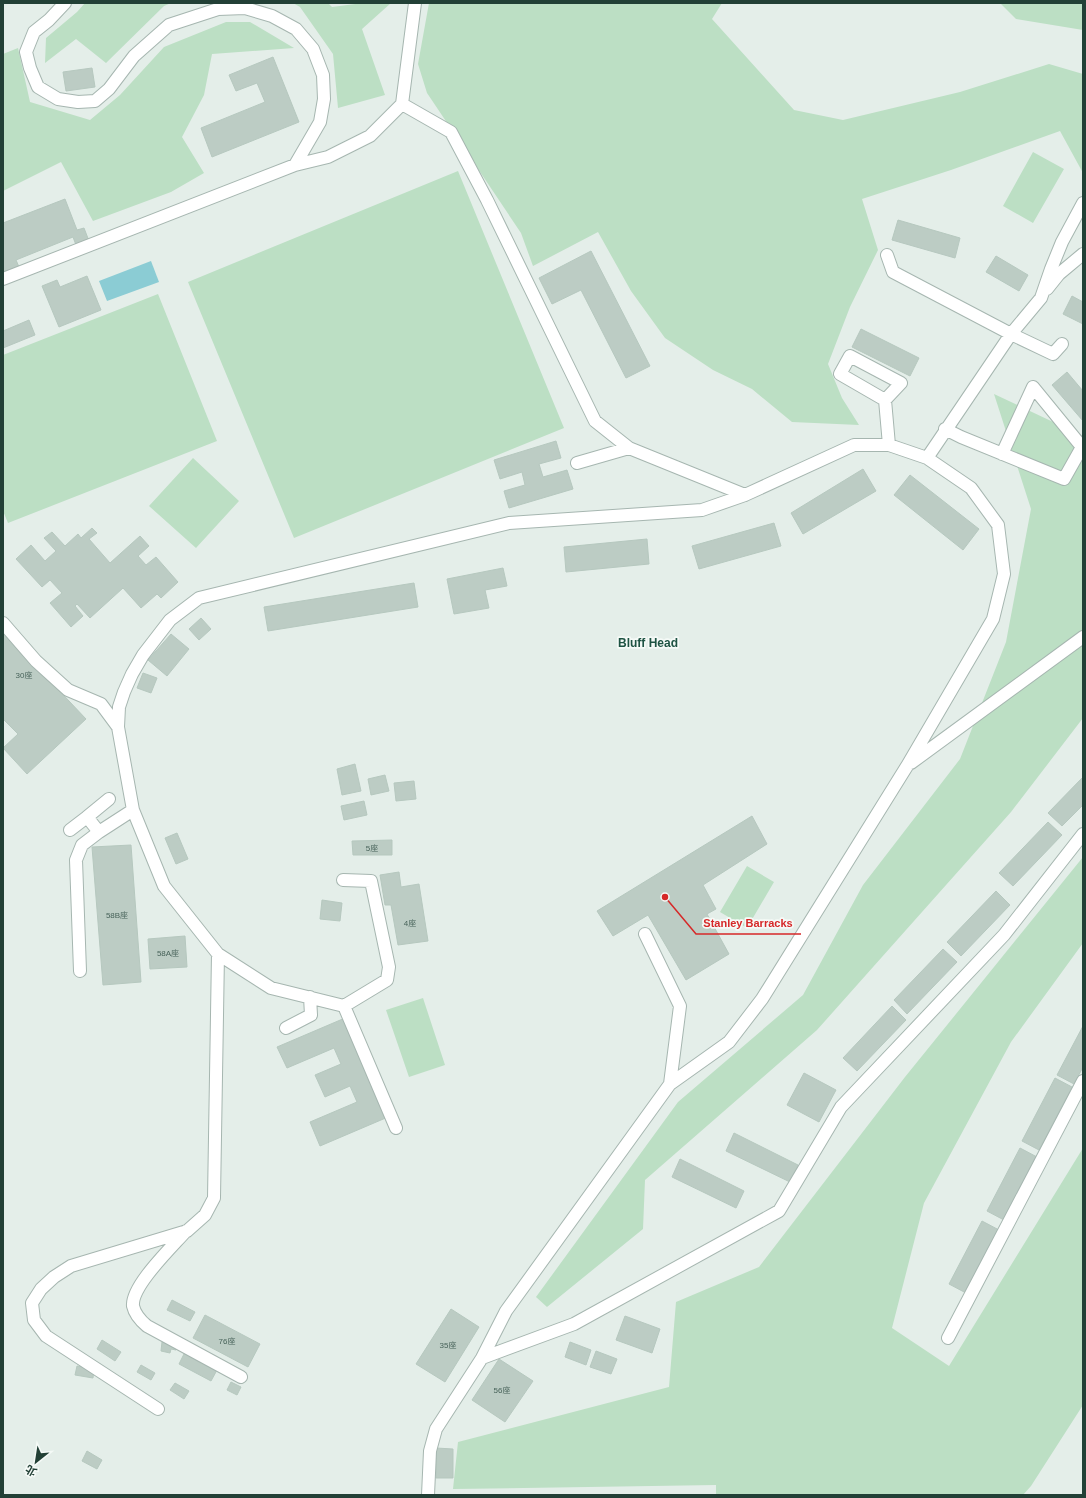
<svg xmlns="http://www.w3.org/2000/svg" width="1086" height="1498" viewBox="0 0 1086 1498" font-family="Arial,'Noto Sans TC',sans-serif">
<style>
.green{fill:#bcdfc4}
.water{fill:#8bccd4}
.building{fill:#bcccc4;stroke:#b6c8bf}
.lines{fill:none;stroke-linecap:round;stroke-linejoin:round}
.minor-casing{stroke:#a6b6b0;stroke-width:14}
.minor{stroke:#fff;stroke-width:12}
.labels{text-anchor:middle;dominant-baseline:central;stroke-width:3.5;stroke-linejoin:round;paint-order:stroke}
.number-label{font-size:8px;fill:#48635a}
.quarter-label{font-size:12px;font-weight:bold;fill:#1e5343;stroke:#f5faf7}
.leader{fill:none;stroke:#d62828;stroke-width:1.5}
.callout-dot{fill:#d62828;stroke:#f5faf7;stroke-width:1.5}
.callout-label{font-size:11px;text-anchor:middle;font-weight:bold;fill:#d62828;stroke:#f5faf7;stroke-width:3.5;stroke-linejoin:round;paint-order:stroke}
</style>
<rect width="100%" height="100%" fill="#e4eee9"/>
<path class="green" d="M85,3H171L164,6L106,63L76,39L45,63L46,38L77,12Z
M293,3H328L332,7L363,3H391L362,29L385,95L338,108L333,54L300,7Z
M429,3H722L712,19L794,110L843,120L960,92L1049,64L1083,74V173L1060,131L951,170L862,199L878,250L850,307L828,364L842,398L859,425L792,422L752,389L713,370L665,338L631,291L598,232L533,266L521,233L427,93L418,64Z
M1000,3H1083V30L1016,19Z
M226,22H250L294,48L212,54L204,95L182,137L204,173L171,192L93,221L61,162L3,191V54L18,48L30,102L90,120L120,95L164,47Z
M1033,152L1064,169L1033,223L1003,206Z
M458,171L564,428L294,538L188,282Z
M158,294L217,441L8,523L3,511V355Z
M994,394L1083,436V718L1011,812L817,1030L645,1180L643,1229L547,1307L536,1297L678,1102L803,995L863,885L960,759L1006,642L1031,509Z
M193,458L239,501L196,548L149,506Z
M1083,857V943L1011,1042L924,1203L892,1328L949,1366L1083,1148V1405L1031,1486L1023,1495H716V1485L453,1489L458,1442L669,1387L676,1302L759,1267L905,1077Z
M747,866L774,882L747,928L720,912Z
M423,998L445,1065L409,1077L386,1010Z"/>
<path class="water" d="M151,261L159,282L107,301L99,281Z"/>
<path class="building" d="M273,57L299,122L212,157L201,128L265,102L257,83L236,91L229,75Z
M92,68L95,87L66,91L63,72Z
M65,199L77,230L84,228L89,241L76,245L73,237L16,260L19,267L3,273V223Z
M898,220L960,238L955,258L892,240Z
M591,251L650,366L626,378L581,290L552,304L539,278Z
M996,256L1028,275L1019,291L986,272Z
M87,276L101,310L59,327L42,286L57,280L60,287Z
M1072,296L1083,302V324L1063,314Z
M29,320L35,335L3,348V331Z
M861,329L919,358L910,376L852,347Z
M1067,372L1083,391V421L1052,385Z
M556,441L561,458L539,464L543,477L567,470L573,489L509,508L504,491L525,485L522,472L500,479L494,460Z
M863,469L876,491L803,534L791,513Z
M910,475L979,529L963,550L894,495Z
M774,523L781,546L699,569L692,546Z
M92,528L97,533L89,539L110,563L140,536L149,546L138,556L146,565L156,557L178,582L161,598L157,594L141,608L123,588L90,618L77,604L75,606L83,616L71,627L50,603L62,593L50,580L42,587L16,559L31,545L45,561L56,551L44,538L52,532L65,546L78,534L81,538Z
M647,539L649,564L566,572L564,547Z
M503,568L507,586L485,590L489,608L454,614L447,579Z
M414,583L418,607L268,631L264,607Z
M201,618L211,629L199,640L189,629Z
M3,631L86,719L27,774L3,748L18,734L3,719Z
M171,634L189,649L167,676L148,660Z
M143,673L157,678L151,693L137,688Z
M355,764L361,791L342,795L337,769Z
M385,775L389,791L371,795L368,779Z
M1083,777V805L1062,826L1048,813Z
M414,781L416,799L396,801L394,783Z
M364,801L367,815L344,820L341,806Z
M752,816L767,844L703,885L716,909L707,914L729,954L686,980L648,915L613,936L597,911Z
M1048,822L1062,835L1013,886L999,873Z
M177,833L188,859L176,864L165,838Z
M392,840V855H353L352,841Z
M131,845L141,982L103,985L92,847Z
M399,872L401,887L419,884L428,941L398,945L391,905H385L380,875Z
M996,891L1010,905L961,956L947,942Z
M322,900L342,903L340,921L320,919Z
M185,936L187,967L150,969L148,939Z
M943,949L957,962L907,1014L894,1000Z
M892,1006L906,1020L857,1071L843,1058Z
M345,1018L388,1117L320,1146L310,1122L357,1102L350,1086L325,1097L315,1075L341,1064L334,1048L287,1068L277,1047Z
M1083,1026V1067L1074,1084L1057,1075Z
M804,1073L836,1090L819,1122L787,1105Z
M1055,1078L1072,1087L1039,1150L1022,1141Z
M734,1133L798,1165L790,1182L726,1151Z
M1020,1148L1037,1157L1004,1220L987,1211Z
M680,1159L744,1191L736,1208L672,1177Z
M982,1221L999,1230L966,1293L949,1284Z
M172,1300L195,1312L190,1321L167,1310Z
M451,1309L479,1327L445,1382L416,1364Z
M205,1315L260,1344L248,1367L193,1338Z
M625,1316L660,1329L652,1353L616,1340Z
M102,1340L121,1352L115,1361L97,1349Z
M162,1342L177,1345L176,1350L171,1349L170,1353L161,1351Z
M570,1342L591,1350L586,1365L565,1357Z
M596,1351L617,1359L611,1374L590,1367Z
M185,1352L217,1370L211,1381L179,1364Z
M499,1359L533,1381L505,1422L472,1400Z
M141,1365L155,1373L151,1380L137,1372Z
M77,1366L94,1369L93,1378L75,1375Z
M231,1382L241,1387L237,1395L227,1390Z
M175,1383L189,1391L184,1399L170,1390Z
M436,1448L453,1449V1478H436Z
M87,1451L102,1460L97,1469L82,1461Z"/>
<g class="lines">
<defs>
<path id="minor" d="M65,3L49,20L34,32L26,52L30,68L38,87L58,99L78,102L95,101L109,89L134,56L169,25L218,9L245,8L272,16L296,29L313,49L323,75L324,99L320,122L295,165
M415,3L402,104L451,132L487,200L595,421L629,448L745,495
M887,255L893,272L1011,334L1053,354L1062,344
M3,279L295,165L328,157L370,136L402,104
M1047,289L1059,274L1083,254
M885,400L840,374L850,356L901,383L885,400L889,445
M945,429L961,437L1064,479L1082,447L1033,387L1002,454
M927,458L1011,334L1041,298L1051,269L1062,242L1083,203
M577,463L629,448
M3,623L36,661L68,690L101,704L118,727
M911,763L1083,637
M87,817L109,799
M70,830L87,817L99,832
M343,880L371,881L389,967L387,980L344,1006
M645,934L680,1006L670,1084
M218,954L271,988L344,1006L396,1128
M80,971L76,860L82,845L99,832L133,810
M286,1028L311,1015L310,997
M186,1231C172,1247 131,1286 133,1306C135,1315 141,1321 147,1326L241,1377
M948,1338L1083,1081
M482,1358L574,1324L779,1211L841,1107L1004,935L1083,834
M158,1409L46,1336L34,1320L32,1303L41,1289L54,1277L71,1266L187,1231L205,1215L214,1198L218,954L164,886L133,810L118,727L119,707L124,692L132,674L143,655L170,620L199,598L509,523L702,510L745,495L854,445H889L927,458L971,488L998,525L1004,574L993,619L907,766L762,999L729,1042L670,1084L506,1311L482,1358L436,1429L430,1451L428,1495"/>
</defs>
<use href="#minor" class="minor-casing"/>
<use href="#minor" class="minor"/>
</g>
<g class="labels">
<g class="number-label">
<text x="24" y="675">30座</text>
<text x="372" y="848">5座</text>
<text x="117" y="915">58B座</text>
<text x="410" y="923">4座</text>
<text x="168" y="953">58A座</text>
<text x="227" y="1341">76座</text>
<text x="448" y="1345">35座</text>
<text x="502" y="1390">56座</text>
</g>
<g class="quarter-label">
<text x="648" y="643">Bluff Head</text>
</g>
</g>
<path class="leader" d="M665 897L696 934H801"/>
<circle class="callout-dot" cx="665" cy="897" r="4"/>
<g class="callout-label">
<text x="748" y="927">Stanley Barracks</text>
</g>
<rect width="1086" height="1498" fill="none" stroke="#224036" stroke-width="8"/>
<g transform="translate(36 1462) rotate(210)" stroke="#f5faf7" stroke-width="3" paint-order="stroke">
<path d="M0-3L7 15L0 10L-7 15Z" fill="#224036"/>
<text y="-6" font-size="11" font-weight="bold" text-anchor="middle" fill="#224036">北</text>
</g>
</svg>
